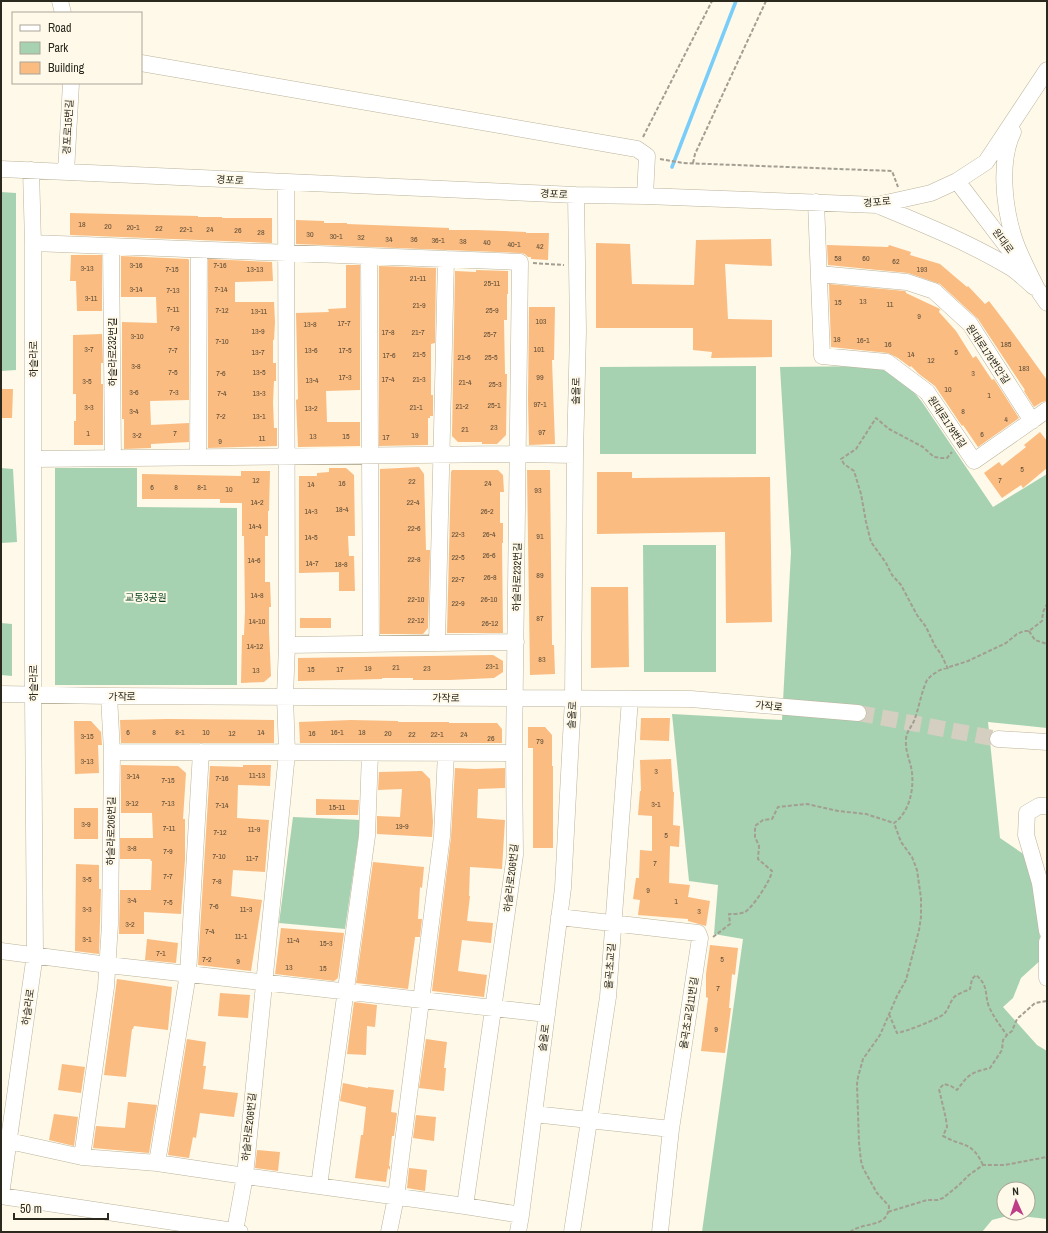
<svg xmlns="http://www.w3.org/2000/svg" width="1048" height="1233" viewBox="0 0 1048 1233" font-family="'Archivo Narrow','Noto Sans KR',sans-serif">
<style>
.green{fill:#a6d2b1;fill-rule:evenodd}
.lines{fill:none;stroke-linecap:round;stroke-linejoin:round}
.stream{stroke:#78cdf9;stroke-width:3.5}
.building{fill:#fabc81}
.minor-tunnel{stroke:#d4cfc0;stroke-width:16;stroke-dasharray:16 8;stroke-linecap:butt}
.minor-casing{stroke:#bbb39b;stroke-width:17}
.path{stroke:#a29e91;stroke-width:2;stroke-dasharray:4 2;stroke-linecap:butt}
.minor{stroke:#fff;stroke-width:16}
.labels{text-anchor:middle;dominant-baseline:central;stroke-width:4;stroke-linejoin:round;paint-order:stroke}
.number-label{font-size:8px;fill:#5f4d37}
.street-label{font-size:10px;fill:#2b281e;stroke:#fef9e9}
.park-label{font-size:10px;fill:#023c1c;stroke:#fef9e9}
</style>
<rect width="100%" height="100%" fill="#fef9e9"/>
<path class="green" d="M1,192L16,193V370L1,371Z
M756,366V454H600V367Z
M876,366L904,380L922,402L993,507L1047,474V728L988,722L1000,838L1025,855L1033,886L1043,958L1021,978L1013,998L1003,1007L1037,1045L1047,1051V1219L1011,1215L992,1220L982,1232H702L743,939L714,934L718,885L689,881L672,714L782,720L791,552L780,367ZM1004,1189H1028V1213H1004Z
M1,468L13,469L17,542L1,543Z
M55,468H137V507L237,508V685H55Z
M643,545H716V672H644Z
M1,623L12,624V676L1,675Z
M293,817L361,820L345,929L279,923Z"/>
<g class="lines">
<path class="stream" d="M672,167L736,1"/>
</g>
<path class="building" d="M70,213L198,216V217H222V218H272V243L70,235Z
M296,220L324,221V223H347V224L449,228V230H476L526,232V233H549L548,260L531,259V257H528L525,254L520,253L296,244Z
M771,239L772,266L725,264L728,319L772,320V357L711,358L712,352L693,350V328H596V243L630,244L632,284L694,285L696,240Z
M827,245L888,247L889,245L911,252L910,255L940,264L967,287L968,286L985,304L989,301L1008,326L1047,380V401L1042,402L1034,407L1024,391L1025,390L978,319L940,284L908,273L828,265Z
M71,255H102V311H77L76,281H70Z
M121,256L188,259L189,260V400L150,401L151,425L189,423V442L151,444V448L124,449V419H122V322L157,323L156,297H121Z
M208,259L272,262L273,281L235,282V302H274L275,322L274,340H273V363H276V381H274L273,402L274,428H277V446L208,448Z
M346,265H360V390L326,391L327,422H360V446L298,447L296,400L298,399L296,313L329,312L328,309L346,308Z
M379,266L436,268L435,343L431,344V395H433V416H430V418H428V445L379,446Z
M476,270L508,271V294H507V320H504L505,374H507L506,435L497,444H482V442H458L452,436L455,271L476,272Z
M829,284L905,291L906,292V293L940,309L939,312L956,331L973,358L976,356L992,380L994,379L1019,418L978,447L963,425L962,426L935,386L919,374L911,366L910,367L898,358L888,353L831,347Z
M529,307H555L554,360H552L555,444L529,445L528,399Z
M102,334L103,363H101V384H103V445H74V421H76V394H73V335Z
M1,389H13L12,418H1Z
M1040,432L1047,441V468L1023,488L1021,485L1002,498L984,473L999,462L1002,466L1026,447L1024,445Z
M419,467L424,474L426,550H430L428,628L423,634H380V469Z
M329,468H346L354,475L355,536H348L349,556H354L355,591H339V572L299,573V476H317V473L329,472Z
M452,470H498L503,475L504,492H500V523H503V543H502L503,633H447L451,472Z
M527,470H550L552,645H554L555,674L530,675Z
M241,471H270L269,511H268V536H265V582H270L271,607H269V631L271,676L264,682L241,683L242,635H244L245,611L244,536H242V503H220V499H142V474L241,476Z
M597,472H632V478L770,477L772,622L726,623L725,532L597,534Z
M591,587H628L629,667L591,668Z
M300,618H331V628H300Z
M493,655L503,661V672L494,678L450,680H413V678H382V679L298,681V658Z
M641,718H670L669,741L640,740Z
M168,719L274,720V743H121L120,720Z
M351,720L398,721V722H449V723H497L502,729V743H300L299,722Z
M74,721H91L101,732L102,745H98L99,773L75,774Z
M528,727H545L552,735V766H553V848H533V748H528Z
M671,759L673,792H674L673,825L680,826L679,847L670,846L669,883L690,885L688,897L710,901L706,926L688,921V919L638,915L640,900L633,899L636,878H639L640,850L652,851V816L638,815L640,791H641L640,760Z
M121,765L178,766L186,773L183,819H185V860L181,914L144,912V934H119L120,890H151L152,861H151L150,859H120V838H153L152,813H121Z
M243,765H271L270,786L238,785L237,818L269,820L265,872L233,870L231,896L262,900L251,971L198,965L210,766L243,767Z
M455,768L475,769L505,768V788L478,789L477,818L505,820L502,869L470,867L469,896H470L467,921L493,923L491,943L462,940L458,971L487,975L484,997L432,991L451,837Z
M422,771L430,779L433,822L432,837L377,834V816L400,817L402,789L378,790L379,772Z
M316,799L359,800L358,815H316Z
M74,808H98V839H74Z
M373,862L424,867L422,888L420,887L418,919H422L420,937H415V938L408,989L356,983Z
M76,864L99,865V889H101L99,954L75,951Z
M281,928L344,933L338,978L334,981L275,974Z
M147,939L178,943L176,963L145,960Z
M710,945L738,948L735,975L732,974L729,1008H731L725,1053L701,1051L708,998L706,997V974Z
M117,979L172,987L168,1030L134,1026L133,1029H132L126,1077L104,1075Z
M220,993L250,995L248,1018L218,1016Z
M354,1002L377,1005L375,1027L367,1026L366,1055L347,1054Z
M187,1039L206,1042L203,1066H206L203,1089L238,1093L234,1117L200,1113L196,1138L193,1137L189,1158L168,1155Z
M426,1039L447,1042L444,1068H446L444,1091L419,1088Z
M62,1064L85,1067L81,1093L58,1090Z
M343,1083L368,1088V1087L394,1090L391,1112L397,1113L394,1136H392L389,1166H390V1170L388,1168L386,1182L355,1178L361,1135H363L366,1107L340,1101Z
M128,1102L157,1105L149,1153L93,1148L96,1126L125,1128Z
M54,1114L78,1117L74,1146L49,1140Z
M416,1115L436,1117L434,1141L413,1138Z
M257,1150L280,1152L278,1171L255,1168Z
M409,1168L427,1170L425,1191L407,1188Z"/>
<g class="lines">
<path class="minor-tunnel" d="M858,713L998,739"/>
<defs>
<path id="minor" d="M60,1L63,13
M141,63L637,149L647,156L645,196
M1013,132C999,161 1004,205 1013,235C1018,253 1029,272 1037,289
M1,169L576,195L645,196L877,205L931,193L957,181L986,162L1047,70
M66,172L71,83
M957,181L1018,261
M816,202L822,356L887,362L927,392L974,461L1047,410
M877,205C923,224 970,243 1013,269C1020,274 1027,281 1034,287
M33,243L520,262L514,753L515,855L465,1206
M111,247L113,458
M369,256L371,644
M819,274L907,282L934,291L970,324L1032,421
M1031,280L1047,303
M198,457L199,250
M33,459L518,454L575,455
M437,643L446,259
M287,645L516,642
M1,694L109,696L691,699L858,713
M998,739L1047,742
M112,752L514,753
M1047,806H1039L1027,813L1026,835L1040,883L1047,931
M559,917L698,933L700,938L671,1129L660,1232
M1047,942V978
M1,951L108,965L547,1014
M534,1114L671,1129
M9,1141L82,1157L157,1163L245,1176L465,1206L521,1215
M82,1157L106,987L110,924L112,752L109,696
M157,1163L188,974L201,752
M319,1186L367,836L370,753
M1,1195L35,954L33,695V243L31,170
M1,1196L240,1232
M235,1231L245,1176L287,753L285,696L287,645L286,182
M389,1232L396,1197L442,836L446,753
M518,1232L521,1215L563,888L573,699L575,455L578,331L576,195
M572,1232L608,997L630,699"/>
</defs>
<use href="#minor" class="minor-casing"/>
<path class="path" d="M643,137L712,1
M660,159L683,163L892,171L898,187
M693,163L695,154L766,1
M533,263L564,265
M1029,631L1035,640L1047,644
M948,669L941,654L935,646L926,627L917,615L901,585L892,575L886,563L871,542L866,522L861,494L854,471L844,464L841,459L856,449L876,418L889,429L923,447L934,457L941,458H947L952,452
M713,937L730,924L729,914C734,914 740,914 745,912C753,907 771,880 772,871L758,859L759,846L755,837V826L763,820L772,819L778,807L807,804L838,811L866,814L894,823C909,813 914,790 912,773C911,762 905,752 906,740C906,732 911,728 914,721C919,708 921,693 927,680L932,675L940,670L968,661L1006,643L1017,634L1024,631H1029L1042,621L1043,612L1047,604
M889,1014L897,1033C905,1032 938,1019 944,1014C948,1010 949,1005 952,1000C955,994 964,992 970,989L972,979L976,975C989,986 984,993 989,1007C994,1017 1000,1026 1007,1035
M983,1165C972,1141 963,1147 943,1136L947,1127L946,1119L939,1089L944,1084L951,1086L957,1090C969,1074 970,1073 990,1068L1002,1050L1003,1040L1007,1035L1012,1031L1017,1019L1035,1003L1047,1001
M888,1212L927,1200H938L943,1198L959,1185L969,1175L983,1165H1005L1047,1157
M850,1232C864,1221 888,1229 889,1206L877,1193L863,1168L861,1161L859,1143L857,1084L858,1077L863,1059L880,1035L897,996L906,980L919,930L921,917V898L917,870L912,857L901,842L894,823"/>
<use href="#minor" class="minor"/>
</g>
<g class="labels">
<g class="number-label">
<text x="82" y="224">18</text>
<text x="108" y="226">20</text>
<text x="133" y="227">20-1</text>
<text x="159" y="228">22</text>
<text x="186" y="229">22-1</text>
<text x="210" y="229">24</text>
<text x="238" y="230">26</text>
<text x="261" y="232">28</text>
<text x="310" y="234">30</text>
<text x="336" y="236">30-1</text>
<text x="361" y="237">32</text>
<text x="389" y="239">34</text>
<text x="414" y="239">36</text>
<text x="438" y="240">36-1</text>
<text x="463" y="241">38</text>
<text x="487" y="242">40</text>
<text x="514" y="244">40-1</text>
<text x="540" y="246">42</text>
<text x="838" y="258">58</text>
<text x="866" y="258">60</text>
<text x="896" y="261">62</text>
<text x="136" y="265">3-16</text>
<text x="220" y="265">7-16</text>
<text x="87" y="268">3-13</text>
<text x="172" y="269">7-15</text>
<text x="255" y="269">13-13</text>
<text x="922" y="269">193</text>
<text x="418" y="278">21-11</text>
<text x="492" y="283">25-11</text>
<text x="136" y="289">3-14</text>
<text x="221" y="289">7-14</text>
<text x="173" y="290">7-13</text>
<text x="91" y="298">3-11</text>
<text x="863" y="301">13</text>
<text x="838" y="302">15</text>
<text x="890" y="304">11</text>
<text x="419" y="305">21-9</text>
<text x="173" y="309">7-11</text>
<text x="222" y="310">7-12</text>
<text x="492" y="310">25-9</text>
<text x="259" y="311">13-11</text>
<text x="919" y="316">9</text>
<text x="541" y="321">103</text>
<text x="344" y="323">17-7</text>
<text x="310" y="324">13-8</text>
<text x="175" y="328">7-9</text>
<text x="258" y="331">13-9</text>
<text x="388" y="332">17-8</text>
<text x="418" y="332">21-7</text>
<text x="490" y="334">25-7</text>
<text x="137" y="336">3-10</text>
<text x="837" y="339">18</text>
<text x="863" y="340">16-1</text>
<text x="222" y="341">7-10</text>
<text x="888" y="344">16</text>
<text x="1006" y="344">185</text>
<text x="89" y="349">3-7</text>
<text x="539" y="349">101</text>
<text x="173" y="350">7-7</text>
<text x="311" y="350">13-6</text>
<text x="345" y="350">17-5</text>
<text x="258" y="352">13-7</text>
<text x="956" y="352">5</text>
<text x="419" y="354">21-5</text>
<text x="911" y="354">14</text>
<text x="389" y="355">17-6</text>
<text x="464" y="357">21-6</text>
<text x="491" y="357">25-5</text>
<text x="931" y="360">12</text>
<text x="136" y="366">3-8</text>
<text x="1024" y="368">183</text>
<text x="173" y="372">7-5</text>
<text x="259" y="372">13-5</text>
<text x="221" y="373">7-6</text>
<text x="973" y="373">3</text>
<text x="345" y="377">17-3</text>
<text x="540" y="377">99</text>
<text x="388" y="379">17-4</text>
<text x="419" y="379">21-3</text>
<text x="312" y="380">13-4</text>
<text x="87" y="381">3-5</text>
<text x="465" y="382">21-4</text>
<text x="495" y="384">25-3</text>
<text x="948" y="389">10</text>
<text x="134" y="392">3-6</text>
<text x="174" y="392">7-3</text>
<text x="222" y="393">7-4</text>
<text x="259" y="393">13-3</text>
<text x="989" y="395">1</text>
<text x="540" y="404">97-1</text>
<text x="494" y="405">25-1</text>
<text x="462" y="406">21-2</text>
<text x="89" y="407">3-3</text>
<text x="416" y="407">21-1</text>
<text x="311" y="408">13-2</text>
<text x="134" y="411">3-4</text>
<text x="963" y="411">8</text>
<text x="221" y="416">7-2</text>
<text x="259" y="416">13-1</text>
<text x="1006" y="419">4</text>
<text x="494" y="427">23</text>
<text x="465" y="429">21</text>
<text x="542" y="432">97</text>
<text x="88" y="433">1</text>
<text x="175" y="433">7</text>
<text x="982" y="434">6</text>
<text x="137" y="435">3-2</text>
<text x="415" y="435">19</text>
<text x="313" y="436">13</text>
<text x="346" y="436">15</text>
<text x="386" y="437">17</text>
<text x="262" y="438">11</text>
<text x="220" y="441">9</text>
<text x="1022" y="469">5</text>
<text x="256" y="480">12</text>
<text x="1000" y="480">7</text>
<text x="412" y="481">22</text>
<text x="342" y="483">16</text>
<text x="488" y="483">24</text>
<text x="311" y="484">14</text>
<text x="152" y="487">6</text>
<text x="176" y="487">8</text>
<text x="202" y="487">8-1</text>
<text x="229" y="489">10</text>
<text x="538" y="490">93</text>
<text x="257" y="502">14-2</text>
<text x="413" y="502">22-4</text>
<text x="342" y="509">18-4</text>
<text x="311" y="511">14-3</text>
<text x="487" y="511">26-2</text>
<text x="255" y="526">14-4</text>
<text x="414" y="528">22-6</text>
<text x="458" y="534">22-3</text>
<text x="489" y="534">26-4</text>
<text x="540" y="536">91</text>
<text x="311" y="537">14-5</text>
<text x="489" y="555">26-6</text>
<text x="458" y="557">22-5</text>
<text x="414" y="559">22-8</text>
<text x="254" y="560">14-6</text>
<text x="312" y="563">14-7</text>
<text x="341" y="564">18-8</text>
<text x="540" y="575">89</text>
<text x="490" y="577">26-8</text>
<text x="458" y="579">22-7</text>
<text x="257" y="595">14-8</text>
<text x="416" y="599">22-10</text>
<text x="489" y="599">26-10</text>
<text x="458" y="603">22-9</text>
<text x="540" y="618">87</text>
<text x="416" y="620">22-12</text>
<text x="257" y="621">14-10</text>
<text x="490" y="623">26-12</text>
<text x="255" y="646">14-12</text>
<text x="542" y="659">83</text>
<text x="492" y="666">23-1</text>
<text x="396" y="667">21</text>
<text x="368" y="668">19</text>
<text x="427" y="668">23</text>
<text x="311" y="669">15</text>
<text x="340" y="669">17</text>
<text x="256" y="670">13</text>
<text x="128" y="732">6</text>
<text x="154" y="732">8</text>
<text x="180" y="732">8-1</text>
<text x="206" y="732">10</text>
<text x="261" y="732">14</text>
<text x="337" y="732">16-1</text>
<text x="362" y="732">18</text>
<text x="232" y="733">12</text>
<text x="312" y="733">16</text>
<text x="388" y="733">20</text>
<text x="412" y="734">22</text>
<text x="437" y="734">22-1</text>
<text x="464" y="734">24</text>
<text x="87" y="736">3-15</text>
<text x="491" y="738">26</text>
<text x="540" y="741">79</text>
<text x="87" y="761">3-13</text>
<text x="656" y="771">3</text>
<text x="257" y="775">11-13</text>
<text x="133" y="776">3-14</text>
<text x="222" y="778">7-16</text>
<text x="168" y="780">7-15</text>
<text x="132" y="803">3-12</text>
<text x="168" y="803">7-13</text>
<text x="656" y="804">3-1</text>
<text x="222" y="805">7-14</text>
<text x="337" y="807">15-11</text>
<text x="86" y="824">3-9</text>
<text x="402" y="826">19-9</text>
<text x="169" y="828">7-11</text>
<text x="254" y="829">11-9</text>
<text x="220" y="832">7-12</text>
<text x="666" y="835">5</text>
<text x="132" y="848">3-8</text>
<text x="168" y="851">7-9</text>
<text x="219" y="856">7-10</text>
<text x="252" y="858">11-7</text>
<text x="655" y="863">7</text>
<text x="168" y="876">7-7</text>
<text x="87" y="879">3-5</text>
<text x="217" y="881">7-8</text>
<text x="648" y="890">9</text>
<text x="132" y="900">3-4</text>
<text x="676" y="901">1</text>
<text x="168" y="902">7-5</text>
<text x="214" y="906">7-6</text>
<text x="87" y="909">3-3</text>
<text x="246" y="909">11-3</text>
<text x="699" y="911">3</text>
<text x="130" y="924">3-2</text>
<text x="210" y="931">7-4</text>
<text x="241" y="936">11-1</text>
<text x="87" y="939">3-1</text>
<text x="293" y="940">11-4</text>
<text x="326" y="943">15-3</text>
<text x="161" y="953">7-1</text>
<text x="207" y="959">7-2</text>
<text x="722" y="959">5</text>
<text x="238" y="961">9</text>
<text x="289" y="967">13</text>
<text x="323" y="968">15</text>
<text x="718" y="988">7</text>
<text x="716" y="1029">9</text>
</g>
<g class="street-label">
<text transform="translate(68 127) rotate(-87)">경포로15번길</text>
<text transform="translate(230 180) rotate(3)">경포로</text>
<text transform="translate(554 194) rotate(3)">경포로</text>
<text transform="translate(877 202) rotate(-5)">경포로</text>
<text transform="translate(1003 241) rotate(53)">원대로</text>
<text transform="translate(112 352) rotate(-90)">하슬라로232번길</text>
<text transform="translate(988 354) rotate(56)">원대로179번안길</text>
<text transform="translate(33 359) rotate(-90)">하슬라로</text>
<text transform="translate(576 391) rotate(-89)">솔올로</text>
<text transform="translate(947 422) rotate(56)">원대로179번길</text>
<text transform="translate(517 577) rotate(-89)">하슬라로232번길</text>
<text transform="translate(33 683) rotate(-90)">하슬라로</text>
<text x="122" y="696">가작로</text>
<text transform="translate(446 698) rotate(1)">가작로</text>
<text transform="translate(769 706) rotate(5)">가작로</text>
<text transform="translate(572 715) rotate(-87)">솔올로</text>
<text transform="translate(111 831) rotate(-89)">하슬라로206번길</text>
<text transform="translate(511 878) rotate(-84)">하슬라로206번길</text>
<text transform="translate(610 966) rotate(-86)">율곡초교길</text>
<text transform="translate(28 1007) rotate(-82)">하슬라로</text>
<text transform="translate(689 1013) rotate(-81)">율곡초교길11번길</text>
<text transform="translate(544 1038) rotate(-83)">솔올로</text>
<text transform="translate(249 1127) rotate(-84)">하슬라로206번길</text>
</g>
<g class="park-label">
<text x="146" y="597">교동3공원</text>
</g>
</g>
<rect width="1048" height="1233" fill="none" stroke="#2b281e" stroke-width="4"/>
<rect x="12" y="12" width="130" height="72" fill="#fef9e9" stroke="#aaa598"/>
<rect x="20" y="25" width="20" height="6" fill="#ffffff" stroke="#aaa598"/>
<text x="48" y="32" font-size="12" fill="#2b281e">Road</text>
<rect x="20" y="42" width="20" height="12" fill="#a6d2b1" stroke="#aaa598"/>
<text x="48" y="52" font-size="12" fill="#2b281e">Park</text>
<rect x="20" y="62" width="20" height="12" fill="#fabc81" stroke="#aaa598"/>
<text x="48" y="72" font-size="12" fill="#2b281e">Building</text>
<g transform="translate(1016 1201) rotate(357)"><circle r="19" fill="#fef9e9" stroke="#aaa598"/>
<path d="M0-3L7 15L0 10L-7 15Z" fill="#bf3d86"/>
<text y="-6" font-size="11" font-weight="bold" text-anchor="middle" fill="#2b281e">N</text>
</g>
<path d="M14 1213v6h94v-6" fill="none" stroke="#2b281e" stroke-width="2"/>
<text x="20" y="1213" font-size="12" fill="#2b281e" stroke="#fef9e9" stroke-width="3" paint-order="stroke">50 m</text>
</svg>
